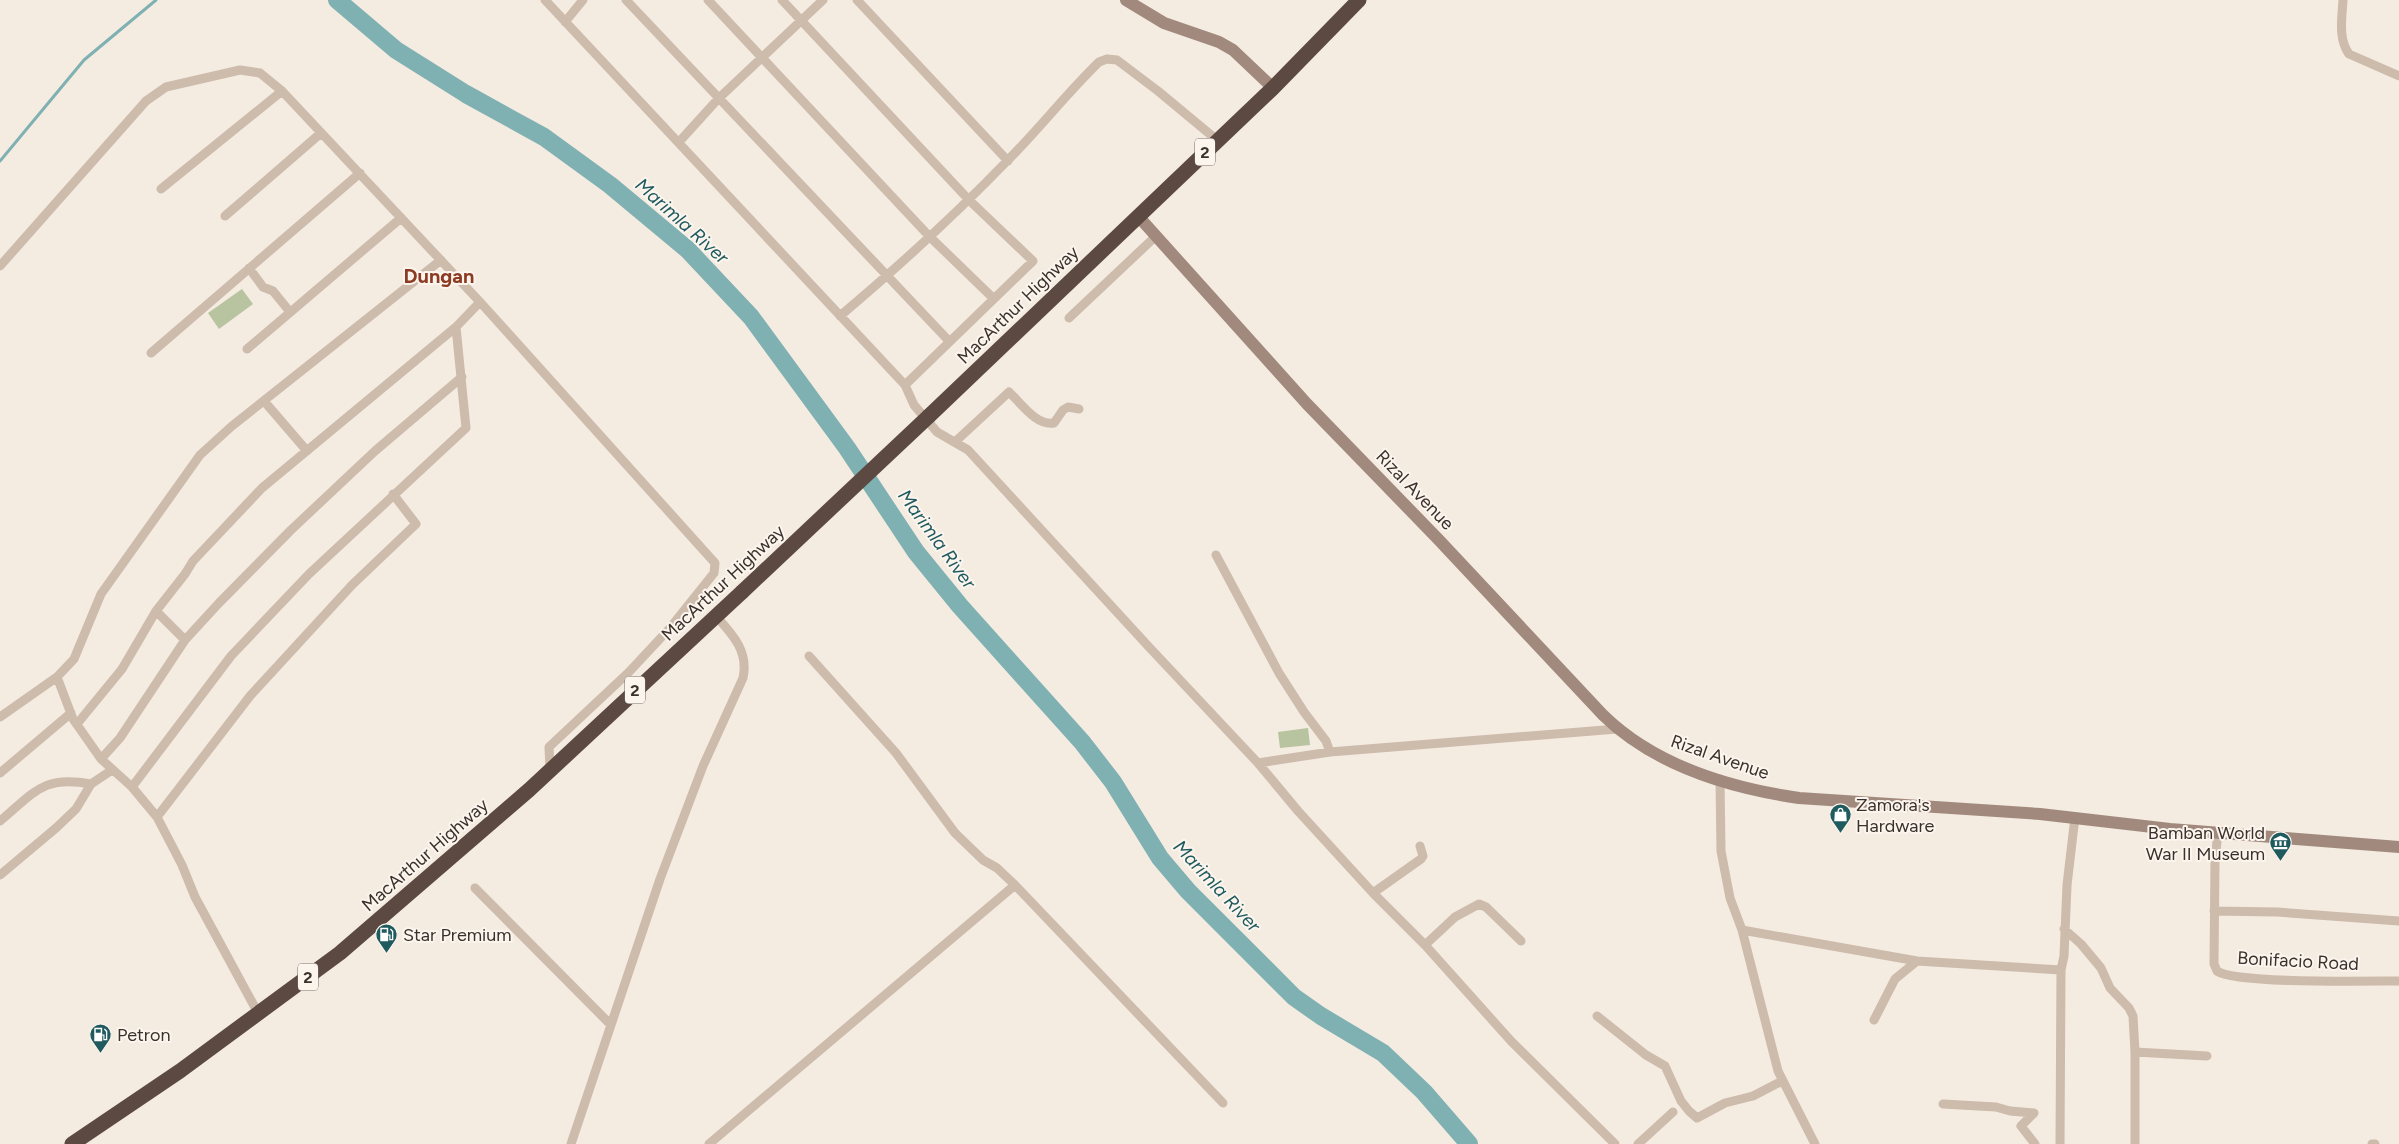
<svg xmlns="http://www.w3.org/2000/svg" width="2399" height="1144" viewBox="0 0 2399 1144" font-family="Figtree,sans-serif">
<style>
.green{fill:#b8c4a0}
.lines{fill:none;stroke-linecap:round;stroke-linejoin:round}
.stream{stroke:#7fb0b2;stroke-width:3}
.river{stroke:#7fb0b2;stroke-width:18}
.street{stroke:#cdbbac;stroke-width:9}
.secondary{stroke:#a18a7d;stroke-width:12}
.highway{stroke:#5c4a42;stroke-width:15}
.highway-bridge{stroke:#5c4a42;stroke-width:15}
.labels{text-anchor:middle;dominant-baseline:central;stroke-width:4;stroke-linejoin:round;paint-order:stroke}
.shield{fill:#fbf5ee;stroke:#756b66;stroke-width:1}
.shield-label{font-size:16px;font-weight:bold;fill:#3b302b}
.street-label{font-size:18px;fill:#3b302b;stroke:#fbf5ee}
.poi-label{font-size:18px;fill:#3b302b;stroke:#fbf5ee;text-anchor:start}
.water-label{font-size:19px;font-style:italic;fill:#1f5a5e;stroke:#fbf5ee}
.quarter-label{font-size:20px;font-weight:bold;fill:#8c3b22;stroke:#fbf5ee}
</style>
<rect width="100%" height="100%" fill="#f4ebe1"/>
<path class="green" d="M242,289L253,304L219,329L208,313Z
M1308,728L1310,745L1280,748L1278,732Z"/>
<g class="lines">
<path class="stream" d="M0,161L84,60L156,0"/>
<path class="river" d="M337,0L396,50L466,94L544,137L610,185L688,250L751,317L847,448L916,552L960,606L1082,742L1113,782L1160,858L1188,891L1294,997L1321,1016L1383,1053L1424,1092L1469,1144"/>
<path class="street" d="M545,0L905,385L914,405L937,432L968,450L1149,647L1258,763L1298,811L1373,893L1425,945L1511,1041L1615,1144
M626,0L948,340
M708,0L929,236L993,298
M782,0L969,200L1033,261L905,385
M857,0L1008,161
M2343,0C2342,18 2338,39 2349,54L2399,76
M565,22L583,0
M679,142L718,99L823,0
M161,189L282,91
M225,216L321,133
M0,266L146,101L166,87L240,70L260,73L282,91L480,302L715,563L714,573L670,628L629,672L549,747L550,770
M249,268L263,287L273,291L290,312
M840,316C898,267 955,215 1008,160C1039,129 1067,93 1099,62L1107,59L1117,60L1158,91L1217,140
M1069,318L1156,236
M247,349L401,218
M151,353L360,173
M264,401L307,451
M956,441L1009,392C1021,403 1036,426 1054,423L1063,410L1068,407L1079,409
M1216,555L1279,673L1304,712L1326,741L1330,752
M156,611L185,640
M809,656L896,753L955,833L983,860L997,868L1015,885L1223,1103
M57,677L73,719L101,759L132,787L157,817L182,865L195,897L258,1013
M0,717L57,677L74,659L101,594L200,455L232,426L441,260
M77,724L122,669L156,611L185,574L193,561L262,488L456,327L480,302
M101,759L120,738L185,640L219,603L291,530L375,451L462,377
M1258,763L1330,752L1617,729
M0,773L71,713
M1720,779L1721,851L1730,898L1742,930L1778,1071L1815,1144
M132,787L231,656L309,574L466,428L456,327
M157,817L250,696L352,585L416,524L393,494
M0,821C35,792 43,775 91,784
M2218,832L2215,861L2214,964L2217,971C2235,984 2369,981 2399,981
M0,875L56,828L76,809L91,784L112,770
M475,888L610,1024
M1373,893L1421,859L1423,856L1420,846
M2214,911L2277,912L2399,921
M2064,929L2081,944L2101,968L2110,988L2129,1008L2133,1016L2135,1052V1144
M1742,930L1917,961L2061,970L2060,1144
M1425,945L1455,917L1479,904L1486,907L1521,941
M2061,970L2064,956L2067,885L2075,817
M1597,1016L1646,1055L1665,1066L1681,1101L1689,1111L1697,1118L1725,1103L1753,1096L1782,1081
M1874,1020L1895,979L1917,961
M2135,1052L2207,1056
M1943,1104L1996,1107L2010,1111L2034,1113L2021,1126L2035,1144
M571,1144L660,879L703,766L743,678C749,651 732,634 716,616
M709,1144L1015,885
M1638,1144L1673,1112
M2372,1144H2375"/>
<path class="secondary" d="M1126,0L1164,23L1219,42L1233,50L1273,88
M1138,216L1307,404L1438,539L1603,715C1654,765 1730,788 1799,798L2040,814L2170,829L2399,847"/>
<path class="highway" d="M929,416L1273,88L1359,0
M72,1144L180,1071L340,953L529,790L742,592"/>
<path class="highway-bridge" d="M742,592L929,416"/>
</g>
<defs>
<symbol id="shop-pin" viewBox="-11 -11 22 30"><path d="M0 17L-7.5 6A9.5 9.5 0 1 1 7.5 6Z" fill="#1f5a5e" stroke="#fbf5ee"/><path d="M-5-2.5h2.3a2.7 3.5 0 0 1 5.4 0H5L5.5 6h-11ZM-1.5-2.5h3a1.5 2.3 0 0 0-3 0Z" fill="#fff"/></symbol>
<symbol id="museum-pin" viewBox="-11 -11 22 30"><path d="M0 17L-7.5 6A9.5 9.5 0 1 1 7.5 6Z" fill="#1f5a5e" stroke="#fbf5ee"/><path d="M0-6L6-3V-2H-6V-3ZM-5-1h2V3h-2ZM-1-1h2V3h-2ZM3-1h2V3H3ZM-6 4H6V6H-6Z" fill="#fff"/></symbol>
<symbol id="fuel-pin" viewBox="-11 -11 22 30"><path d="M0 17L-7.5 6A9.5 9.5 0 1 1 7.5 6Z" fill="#1f5a5e" stroke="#fbf5ee"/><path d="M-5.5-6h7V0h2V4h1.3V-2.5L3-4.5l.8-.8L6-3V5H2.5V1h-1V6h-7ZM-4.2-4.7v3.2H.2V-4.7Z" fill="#fff"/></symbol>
</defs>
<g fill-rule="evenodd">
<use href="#shop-pin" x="1828" y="802" width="25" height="34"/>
<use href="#museum-pin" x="2268" y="830" width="25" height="34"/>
<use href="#fuel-pin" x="374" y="922" width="25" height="34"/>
<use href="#fuel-pin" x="88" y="1022" width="25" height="34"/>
</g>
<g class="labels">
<g class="shield">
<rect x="1195" y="138.5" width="20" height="27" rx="4"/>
<rect x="625" y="676.5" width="20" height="27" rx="4"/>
<rect x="298" y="963.5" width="20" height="27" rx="4"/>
</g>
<g class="shield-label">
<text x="1205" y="152">2</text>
<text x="635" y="690">2</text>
<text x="308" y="977">2</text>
</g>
<g class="street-label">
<text transform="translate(1018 305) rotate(-44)">MacArthur Highway</text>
<text transform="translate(1415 490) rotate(46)">Rizal Avenue</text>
<text transform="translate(723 583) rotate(-43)">MacArthur Highway</text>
<text transform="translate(1720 757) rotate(19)">Rizal Avenue</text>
<text transform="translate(425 855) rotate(-41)">MacArthur Highway</text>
<text transform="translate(2298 961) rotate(3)">Bonifacio Road</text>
</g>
<g class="poi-label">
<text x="1856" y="805">Zamora's<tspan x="1856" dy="21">Hardware</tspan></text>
<text x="2265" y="833" text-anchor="end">Bamban World<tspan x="2265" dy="21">War II Museum</tspan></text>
<text x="403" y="935">Star Premium</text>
<text x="117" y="1035">Petron</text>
</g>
<g class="water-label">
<text transform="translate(682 221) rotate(42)">Marimla River</text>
<text transform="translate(937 539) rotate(54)">Marimla River</text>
<text transform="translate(1217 886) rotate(47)">Marimla River</text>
</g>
<g class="quarter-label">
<text x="439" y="276">Dungan</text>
</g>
</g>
</svg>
